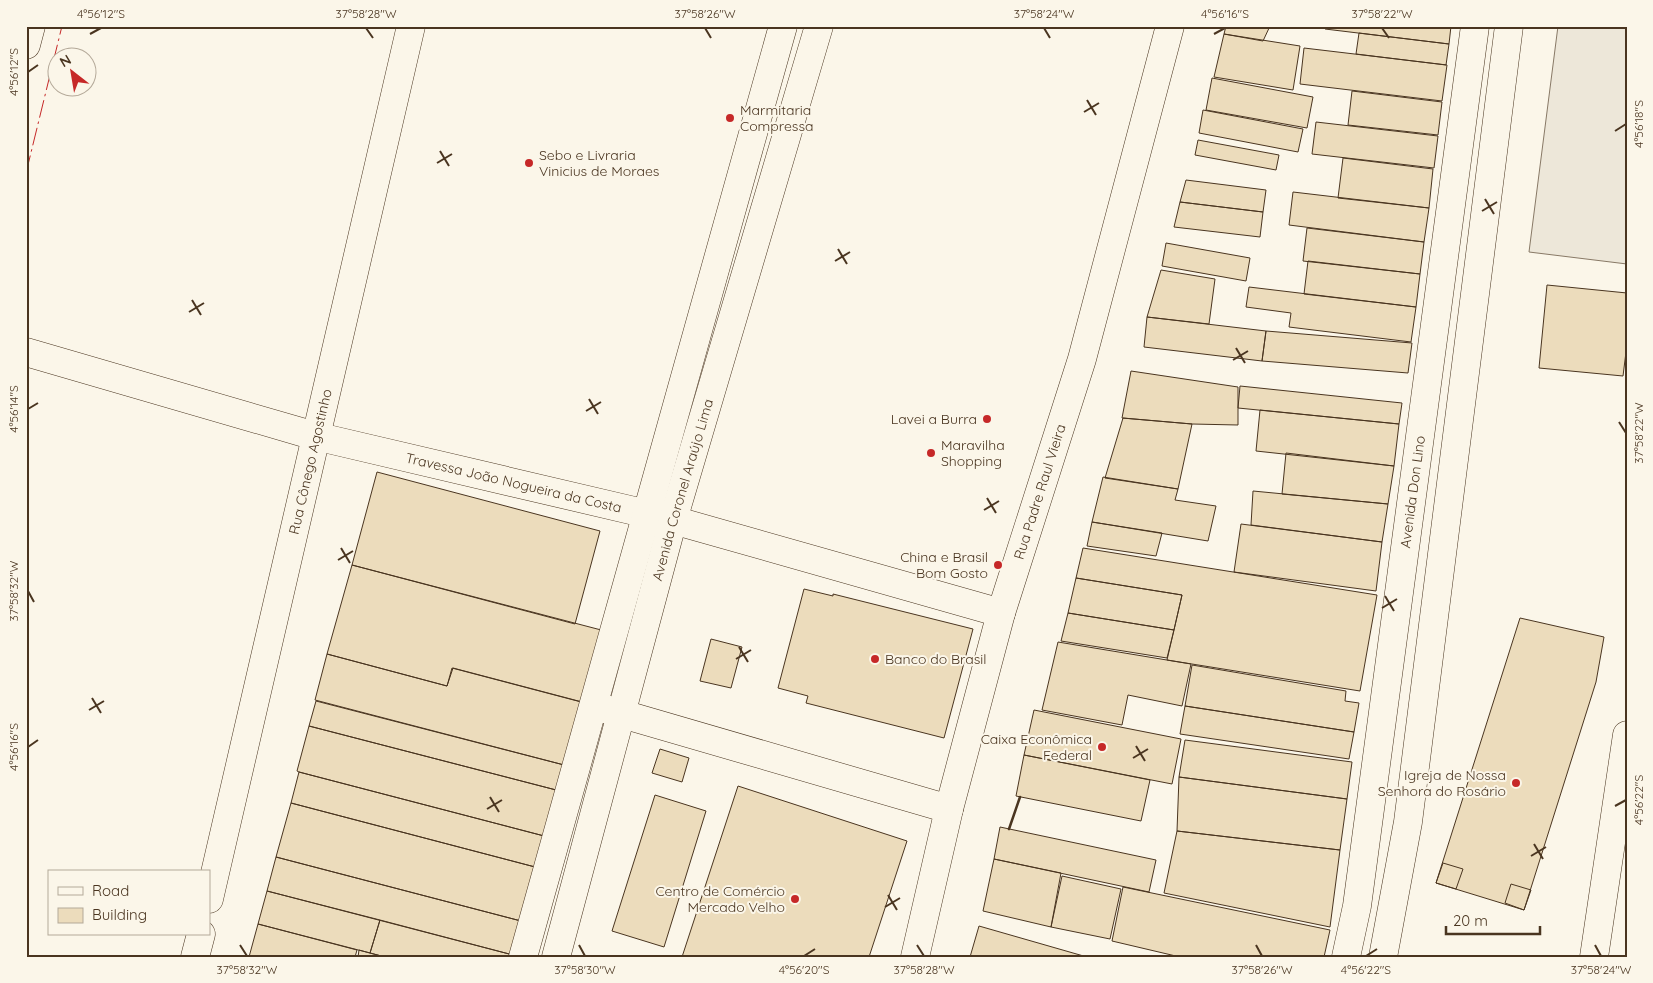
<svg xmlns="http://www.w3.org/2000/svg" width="1653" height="983" viewBox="0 0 1653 983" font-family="Quicksand,sans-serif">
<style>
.parking{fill:#ede7d9;stroke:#887966}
.building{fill:#ecdcbc;stroke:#4a3520}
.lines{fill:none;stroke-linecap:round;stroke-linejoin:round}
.minor-casing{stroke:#4a3520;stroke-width:29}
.major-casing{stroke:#4a3520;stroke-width:29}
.minor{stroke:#fbf6e9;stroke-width:28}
.major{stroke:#fbf6e9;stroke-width:28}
.wall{stroke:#4a3520;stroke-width:2.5}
.power{stroke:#c62828;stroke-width:1;stroke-dasharray:18 4 2.5 4;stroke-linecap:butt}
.ticks{fill:none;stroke:#4a3520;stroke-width:2}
.poi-dot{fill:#c62828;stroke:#fbf6e9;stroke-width:2}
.labels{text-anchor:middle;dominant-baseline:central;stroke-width:4;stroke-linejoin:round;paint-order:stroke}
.poi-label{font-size:14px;fill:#4a3520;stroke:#fbf6e9;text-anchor:end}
.street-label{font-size:14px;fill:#4a3520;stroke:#fbf6e9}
.neatline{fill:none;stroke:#4a3520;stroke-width:2}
.ticks-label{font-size:12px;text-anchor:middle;fill:#4a3520}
</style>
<rect width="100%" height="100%" fill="#fbf6e9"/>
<path class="parking" d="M1558,26H1627V264L1529,252Z"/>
<path class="building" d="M1226,26H1270L1263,41L1224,34Z
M1326,26H1451L1449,44L1325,29Z
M1359,33L1449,44L1446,65L1356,54Z
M1224,34L1300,46L1293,90L1214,77Z
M1304,48L1447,65L1442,101L1300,84Z
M1212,78L1313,97L1307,128L1206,110Z
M1352,91L1442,102L1438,135L1348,125Z
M1203,110L1303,129L1298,152L1199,133Z
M1316,122L1438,136L1434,168L1312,154Z
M1198,140L1279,155L1276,170L1195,155Z
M1343,158L1433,169L1429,208L1338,198Z
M1186,180L1266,190L1263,212L1180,202Z
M1293,192L1429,208L1424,242L1289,225Z
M1180,202L1263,212L1260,237L1174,227Z
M1307,228L1424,242L1420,274L1303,261Z
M1166,243L1250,258L1246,281L1162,266Z
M1308,261L1420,274L1416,307L1304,294Z
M1161,270L1215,279L1209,324L1147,317Z
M1547,285L1627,293V344L1623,376L1539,368Z
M1249,287L1416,307L1411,342L1289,327L1291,313L1246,307Z
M1147,317L1266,331L1262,361L1144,347Z
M1266,331L1412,343L1408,373L1262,361Z
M1131,371L1238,387V425L1192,424L1122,418Z
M1240,386L1402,403L1399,424L1238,408Z
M1260,410L1399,424L1394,466L1256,451Z
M1123,418L1192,424L1178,489L1105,478Z
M1286,453L1394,466L1388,504L1282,494Z
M377,472L600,531L575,624L352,565Z
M1103,477L1178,489L1175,500L1216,506L1208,541L1092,522Z
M1253,491L1388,504L1382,542L1251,525Z
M1092,522L1162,533L1156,556L1087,546Z
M1241,524L1382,542L1376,591L1234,572Z
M1083,548L1377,595L1360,691L1167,660L1182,595L1076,578Z
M352,565L605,631L586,703L453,668L447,686L327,654Z
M1076,578L1182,595L1174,630L1068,613Z
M804,589L833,596V594L973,629L944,738L806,703L808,696L778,688Z
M1068,613L1174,630L1167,658L1061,641Z
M1520,618L1604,637L1596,682L1524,910L1436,883Z
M711,639L742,647L731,688L700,681Z
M1058,642L1191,664L1182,706L1128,695L1122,725L1042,710Z
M327,654L447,686L452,668L585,703L568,766L315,700Z
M1192,665L1346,691L1345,701L1359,703L1354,732L1185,706Z
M316,701L568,766L560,791L309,726Z
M1185,706L1354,732L1349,759L1180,734Z
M1034,710L1181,739L1172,784L1024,755Z
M309,726L560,791L548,837L299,772L297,771Z
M1185,740L1352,762L1347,799L1179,777Z
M660,749L689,758L682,782L652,773Z
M1024,755L1150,780L1141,821L1016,796Z
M299,772L548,837L539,868L291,803Z
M1179,777L1347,799L1340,850L1177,831Z
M738,786L907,841L869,957H682Z
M655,795L706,811L664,947L612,931Z
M291,803L535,867L521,921L276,857Z
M1000,827L1156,860L1149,892L994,859Z
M1177,831L1340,850L1330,927L1164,893Z
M276,857L521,921L513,955L267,891Z
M994,859L1061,873L1051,927L983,911Z
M1443,863L1463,869L1456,889L1436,883Z
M1062,876L1121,889L1110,939L1051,927Z
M1511,884L1531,890L1524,910L1505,903Z
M1123,887L1330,930L1324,957H1180L1112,941Z
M267,891L380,920L370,953L258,924Z
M380,920L513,955V957H385L370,953Z
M258,924L357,950L355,957H249Z
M979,926L1087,957H970Z
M359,950L370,953L385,957H358Z"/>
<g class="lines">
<defs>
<g id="minor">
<path d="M26,45L31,26"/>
<path id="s1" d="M26,352L315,436L673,520L1001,613"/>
<path d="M605,709L949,809"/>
<path id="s2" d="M209,899L411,26"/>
<path d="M195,957L201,934"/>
<path d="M523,957L783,26"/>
<path id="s3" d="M556,957L673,520L819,26"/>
<path id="s4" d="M915,957L949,809L1001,613L1082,359L1170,26"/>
<path d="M1594,957L1627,735"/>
</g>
<g id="major">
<path id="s5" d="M1346,957L1357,906L1475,26"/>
<path d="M1383,957L1408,822L1509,26"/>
</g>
</defs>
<use href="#minor" class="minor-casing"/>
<use href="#major" class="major-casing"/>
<use href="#minor" class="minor"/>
<use href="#major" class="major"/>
<path class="wall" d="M1009,829L1020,797"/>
<path class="power" d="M26,173L62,26"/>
</g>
<path class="ticks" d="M366,28L373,38M705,28L711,38M1044,28L1050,38M1382,28L1389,38M90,34L101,28M1214,34L1225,28M28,72L38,65M1087,100L1096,115M1084,112L1099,103M1615,131L1626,124M440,151L449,166M437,163L452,154M1485,199L1494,214M1482,211L1497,202M838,249L847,264M835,261L850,252M192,300L201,315M189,312L204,303M1236,348L1245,363M1233,360L1248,351M589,399L598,414M28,409L38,403M586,411L601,402M1619,422L1626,433M987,498L996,513M984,510L999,501M341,548L350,563M338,560L353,551M28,591L34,602M1385,596L1394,611M1382,608L1397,599M739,647L748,662M736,659L751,650M92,698L101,713M89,710L104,701M1136,746L1145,761M28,747L38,740M1133,758L1148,749M490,797L499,812M1615,806L1626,800M487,809L502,800M1534,844L1543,859M1531,856L1546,847M888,895L897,910M885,907L900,898M240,945L247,956M579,945L585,956M917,945L924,956M1256,945L1262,956M1595,945L1601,956M804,956L815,949M1366,956L1377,949"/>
<g class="poi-dot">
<circle cx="730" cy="118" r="5"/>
<circle cx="529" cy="163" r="5"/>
<circle cx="987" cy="419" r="5"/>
<circle cx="931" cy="453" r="5"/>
<circle cx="998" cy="565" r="5"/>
<circle cx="875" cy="659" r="5"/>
<circle cx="1102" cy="747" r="5"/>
<circle cx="1516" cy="783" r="5"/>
<circle cx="795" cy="899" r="5"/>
</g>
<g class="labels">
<g class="poi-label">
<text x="740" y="110" text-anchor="start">Marmitaria<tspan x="740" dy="16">Compressa</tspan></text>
<text x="539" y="155" text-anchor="start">Sebo e Livraria<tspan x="539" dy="16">Vinicius de Moraes</tspan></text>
<text x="977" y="419">Lavei a Burra</text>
<text x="941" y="445" text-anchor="start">Maravilha<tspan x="941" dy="16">Shopping</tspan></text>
<text x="988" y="557">China e Brasil<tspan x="988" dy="16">Bom Gosto</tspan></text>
<text x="885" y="659" text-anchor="start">Banco do Brasil</text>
<text x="1092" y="739">Caixa Econômica<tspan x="1092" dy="16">Federal</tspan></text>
<text x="1506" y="775">Igreja de Nossa<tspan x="1506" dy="16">Senhora do Rosário</tspan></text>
<text x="785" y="891">Centro de Comércio<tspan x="785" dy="16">Mercado Velho</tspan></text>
</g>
<g class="street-label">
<text stroke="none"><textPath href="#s2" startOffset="449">Rua Cônego Agostinho</textPath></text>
<text stroke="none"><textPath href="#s1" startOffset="505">Travessa João Nogueira da Costa</textPath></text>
<text stroke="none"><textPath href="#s3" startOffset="484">Avenida Coronel Araújo Lima</textPath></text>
<text stroke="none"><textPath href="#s4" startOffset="482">Rua Padre Raul Vieira</textPath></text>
<text stroke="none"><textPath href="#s5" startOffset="470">Avenida Don Lino</textPath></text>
</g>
</g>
<rect width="1653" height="983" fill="none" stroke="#fbf6e9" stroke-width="55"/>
<rect x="48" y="870" width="162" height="65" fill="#fbf6e9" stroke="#b4a999"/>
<rect x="58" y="887" width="25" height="8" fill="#fbf6e9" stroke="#b4a999"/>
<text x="92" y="896" font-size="15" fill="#4a3520">Road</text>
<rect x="58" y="908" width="25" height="15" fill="#ecdcbc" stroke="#b4a999"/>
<text x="92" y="920" font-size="15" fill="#4a3520">Building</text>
<g transform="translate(72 72) rotate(329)"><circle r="24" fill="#fbf6e9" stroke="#b4a999"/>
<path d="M0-4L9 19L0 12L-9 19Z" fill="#c62828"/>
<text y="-8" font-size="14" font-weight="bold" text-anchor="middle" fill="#4a3520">N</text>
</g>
<path d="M1446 926v8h94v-8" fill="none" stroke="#4a3520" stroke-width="2.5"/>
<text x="1453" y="926" font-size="15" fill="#4a3520" stroke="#fbf6e9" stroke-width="4" paint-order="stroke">20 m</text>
<rect x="28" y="28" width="1598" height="928" class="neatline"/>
<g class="ticks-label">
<text x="101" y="18">4°56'12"S</text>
<text x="366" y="18">37°58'28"W</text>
<text x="705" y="18">37°58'26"W</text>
<text x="1044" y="18">37°58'24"W</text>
<text x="1225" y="18">4°56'16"S</text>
<text x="1382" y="18">37°58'22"W</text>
<text transform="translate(14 72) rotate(-90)" y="4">4°56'12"S</text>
<text transform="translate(1639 124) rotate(-90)" y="4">4°56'18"S</text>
<text transform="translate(14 409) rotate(-90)" y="4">4°56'14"S</text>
<text transform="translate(1639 433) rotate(-90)" y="4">37°58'22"W</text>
<text transform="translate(14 591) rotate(-90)" y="4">37°58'32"W</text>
<text transform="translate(14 747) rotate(-90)" y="4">4°56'16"S</text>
<text transform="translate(1639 800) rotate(-90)" y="4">4°56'22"S</text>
<text x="247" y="974">37°58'32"W</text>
<text x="585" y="974">37°58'30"W</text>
<text x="804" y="974">4°56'20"S</text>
<text x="924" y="974">37°58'28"W</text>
<text x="1262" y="974">37°58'26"W</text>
<text x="1366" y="974">4°56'22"S</text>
<text x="1601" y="974">37°58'24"W</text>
</g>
</svg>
